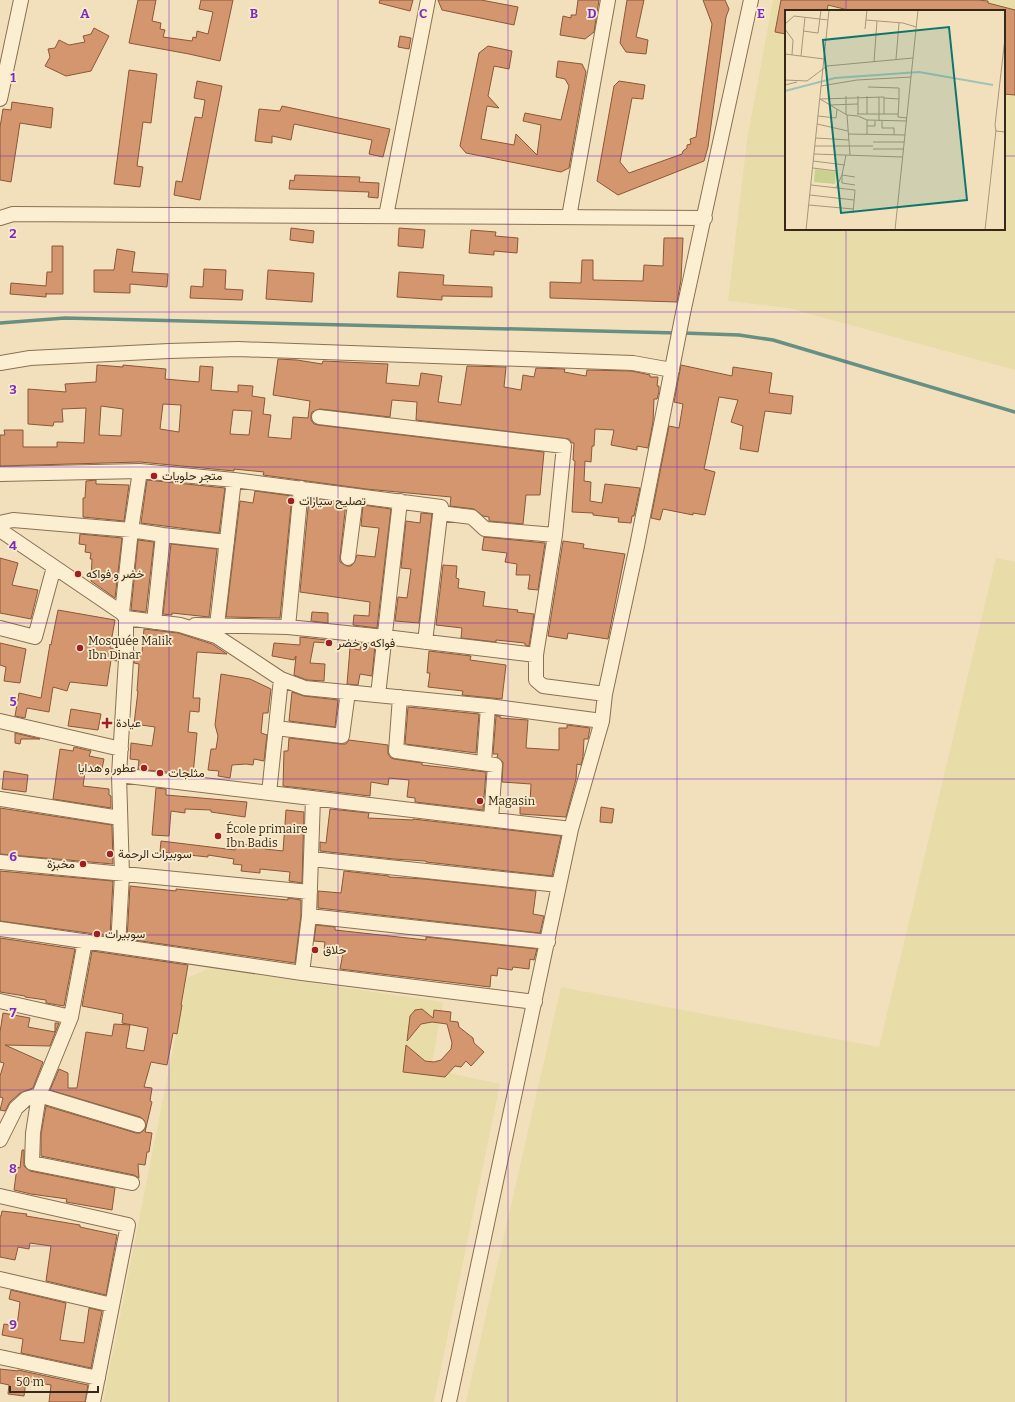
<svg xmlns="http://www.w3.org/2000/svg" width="1015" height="1402" viewBox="0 0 1015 1402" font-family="Bitter,Vazirmatn,serif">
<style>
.farmland{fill:#e8dca9;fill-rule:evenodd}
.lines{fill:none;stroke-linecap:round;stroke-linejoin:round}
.stream{stroke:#679085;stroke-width:3.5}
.building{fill:#d3966e;stroke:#8c5738;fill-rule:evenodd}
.street-casing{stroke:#8a7054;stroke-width:16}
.street{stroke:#fceed0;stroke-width:14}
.grid{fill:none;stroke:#7b2cbf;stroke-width:1;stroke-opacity:0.55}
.poi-dot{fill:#9f1f23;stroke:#f8ebcc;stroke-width:1.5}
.labels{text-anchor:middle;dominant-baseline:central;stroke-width:3.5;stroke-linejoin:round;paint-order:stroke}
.poi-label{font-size:12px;fill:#38281a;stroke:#f8ebcc;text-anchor:start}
.inset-river{fill:none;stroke:#a0c2b7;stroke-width:2}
.inset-road{fill:none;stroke:#a8967b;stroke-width:1}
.view{fill:#0f766e;fill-opacity:0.15;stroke:#0f766e;stroke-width:2}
.inset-edge{fill:none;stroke:#38281a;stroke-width:2}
.grid-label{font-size:13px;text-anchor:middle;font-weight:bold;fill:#7b2cbf;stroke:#f8ebcc;stroke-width:3.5;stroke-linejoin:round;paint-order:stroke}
</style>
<rect width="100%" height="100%" fill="#f2e0bc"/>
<path class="farmland" d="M773,0H1015V370L788,308L728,301L747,140ZM786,11H1004V229H786Z
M996,558L1015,562V1402H466L561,987L879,1047Z
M210,968L443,1002L431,1069L500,1084L434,1402H103L187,978Z"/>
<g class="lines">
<path class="stream" d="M0,323L65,318L677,333
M683,333L739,335L773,340L1015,412"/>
</g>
<path class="building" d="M138,0H156L152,21L161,23L160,29L165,30L163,37L192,41L193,37L196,38L197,31L208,34L213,12L199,9L201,0H233L220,61L189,54L129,43Z
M380,0H413L410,11L379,3Z
M438,0H481L518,7L514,25L442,10Z
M578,0H599L594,32L585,39L560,35L563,16L571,18V15H576Z
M627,0H644L636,37L648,40L646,54L626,52L620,43Z
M703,0H725L729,9L726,17L708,147L704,161L618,195L597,181L614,86L619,81L645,85L643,99L632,98L620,162L629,173L682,154L683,151L687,148V145L691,144L690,139L696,137L712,24Z
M781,0H978L988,1V3L1015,10V95L1004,94V11H852L828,5L827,11H786V34L775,32Z
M94,28L109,36L91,71L66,76L45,66L50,57L48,49L55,48L59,40L69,45L85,42L83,36L91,34Z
M400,36L411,38L409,49L398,47Z
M488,46L512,51L509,69L494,66L488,96L499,108L487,106L481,139L514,145L516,134L537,155L541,125L523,121L525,113L561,120L569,86L565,79L556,77L558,61L582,64L586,72L569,168L561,172L466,153L460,146L479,53Z
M129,70L157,74L151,123L143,122L137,166L143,167L140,187L114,184Z
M197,81L222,86L200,200L174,195L176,181L182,182L195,117L202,118L205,100L194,98Z
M12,102L53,108L51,128L20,123L11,182L0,180V127L3,109L11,110Z
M282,106L390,129L383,157L369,154L372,140L294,124L291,140L272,136V143L255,141L259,109L280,111Z
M295,175L360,177L359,182L379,183L378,198L368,197L369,192L289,189L290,180L294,181Z
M291,228L314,231L313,243L290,240Z
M399,228L425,230L423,248L398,246Z
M471,230L496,232L495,236L518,238L517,253L494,251V255L469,253Z
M664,238H683L681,280L677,302L550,298V282L581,283L582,260H593V280L643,281L644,265L663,266Z
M52,246H63V294H46V293V297L10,294L11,283L46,286L47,272H52Z
M117,249L135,252L132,272L168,274L167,287L130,284V293L94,292V270H114Z
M204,269L226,270L225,289L243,290L242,300L190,298L191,286L203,287Z
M268,270L314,273L312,302L266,299Z
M399,272L444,275L443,285L492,287V297L442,296V300L397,297Z
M278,359L297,360L322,364L323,361L388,364L386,383L419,386L421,373L442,376L438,402L461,405L467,366L506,367L504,387L521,390L523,375L534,377L536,368L565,369L564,372L586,376L587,370L632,371L650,375V377H658L657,386H659V392L657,399H654L653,422L648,448L637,446V450L611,445L614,430L595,429L594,446H592L591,462L585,461L584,481L591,482L590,501L602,503L605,484L640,488L634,516H632L631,523L618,522L619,518L593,515V513L572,512L575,461L573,460L574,443H572L569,439L416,420L417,402L392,400L390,417L320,409L312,412L311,416V420L314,424L318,425L544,452L540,495H526L523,524L489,521V517L483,516L474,509L450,506L451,497L366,489L263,475L264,472L234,469V471L140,462L0,466V435H5L4,430H23V447H57V442L84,443L86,408L62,409L63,422H54L53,426L28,424V389L66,392L65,384L96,382L97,365L123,367V365L166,369L165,379L199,382L200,366L213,367L211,390L238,392V385L253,386L252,396L265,398L263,414L271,415L268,437L291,439L293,417L308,418L310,401L273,395ZM163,404L181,405L179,432L160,429ZM101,406L123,409L121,436L99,435ZM233,410L252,411L249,435L230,434Z
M681,365L732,376L733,367L772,373L769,393L793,396L791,414L765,411L758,452L740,449L743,426L731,422L738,400L719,397L704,469L715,472L705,515L693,513V515L663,509L660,520L651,518L669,426L679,428L683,404L674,402Z
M96,480V484L129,485L124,521L83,517V498H85L86,481Z
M147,480L225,488L219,533L141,523Z
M255,491L292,496L280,618L226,617L240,501L253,503Z
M309,498L346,503L340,557V562L347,566H351L354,563L357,555L375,557L379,528L361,526L363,505L391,509L377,628L353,625L354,615L369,616L370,602L300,592Z
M421,513L432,514L419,623L395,621L398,597L407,598L411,569L401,568L406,521L420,523Z
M80,534L122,538L115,598L91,581L92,559H90L91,553L85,552L86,545L79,544Z
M484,537L545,543L538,590L528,589L530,575H516L517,564L505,562L507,553L482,550Z
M138,540L154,542L146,612L131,610Z
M563,541L584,544L583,548L625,554L608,639L568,633L567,639L548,636Z
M171,544L217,549L209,617L172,613V615L163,614Z
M0,558L18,563L12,585L38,590L31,619L0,613Z
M443,565L457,566L456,578L459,579L458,588L485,592L483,606L518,610L517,612L534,614L529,646L525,645V643L496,640V642L461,638L462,628L436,625Z
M58,610L115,620L110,648L118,649L117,661L111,660L107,686L70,682L67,691L53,687L49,712L27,708L25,718L15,716L19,693L41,698L50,644L51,645Z
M312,612L328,613V623L311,621Z
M144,629L178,633L212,644L227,654L197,652L193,698H200L199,712L190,711L188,732L197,733L193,775L138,769L139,760L130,759L131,743L152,746L155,727L134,724L138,691H137L139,664L134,663V651L142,652Z
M300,637L327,640V643L314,642L310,663L325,664L324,681L307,680L294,675L296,656L294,660L272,656L274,643L300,645Z
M0,643L26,649L20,683L4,681L6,667L0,665Z
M361,643L375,645L372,676L360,674L358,685L347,684L350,648L360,650Z
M429,651L471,656L470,660L506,665L502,699L462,695L463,691L428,687L430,673H427Z
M221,674L250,679L271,689L268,713H263L261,733L267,735L264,761L254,759L253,765L246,764L232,765L230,778L218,776L219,771L208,770L211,749H216L218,736L215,725Z
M292,692L304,696L338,700L335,727L289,721Z
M408,707L479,714L476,753L405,744Z
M71,709L101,714L98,730L68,726Z
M496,716H500V718L528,720L526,748L559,750V728H567V725L590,728L588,739H584L583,757L581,765L577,764L576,779L566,817L520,814V802L530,803L531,784L502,782L503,762L497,757L498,754H493Z
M15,733L40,739H21L20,744L15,743Z
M289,738L341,744H346L349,740L388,745V754L391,758L394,759L422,763V765L486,772L483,810L415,802V798L407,797L409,780L389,778L388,785L371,782L370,796L283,786L284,751H288Z
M74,747L91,751L89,756L104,759L102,769L86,765L83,786L109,789V795L111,796V808L53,799L60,749L73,751Z
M4,771L28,775L26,792L2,789Z
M156,788L166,789V795L247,802L245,817L211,812V810L185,809V813L171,811L169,836L152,835Z
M601,807L614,809L612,823L600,822Z
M0,808L112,825L113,864L0,854Z
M330,809L369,813L368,818L413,820V819L561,836L552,876L426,862V861L394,859L320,851V842L326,843Z
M286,810L304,812L302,883L289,881L290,872L260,869V873L241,871L242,865L233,864L234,859L208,855V857L160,852L161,841L235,850V844L248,845V840L265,842V849L283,851Z
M0,871L113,881L110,936L0,921Z
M344,871L389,876V877L424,879L536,891L533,914L544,916L540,933L318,908V891L341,893Z
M130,886L176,891V889L288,900V898L301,900V915L295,963L127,939Z
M316,925L335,927V930L426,940V937L537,949L534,960L530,959L529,969L513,967L512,970L498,968L497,976L491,975L490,987L340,969L343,953L324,950L325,942L314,941Z
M0,938L75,949L64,1006L46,1003V1000L25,997V996L0,992Z
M92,951L188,965L181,1005H182L177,1034L173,1033L167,1065L151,1062L144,1087L152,1088L150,1101L152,1102L145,1132L152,1133L149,1152H147L145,1165L138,1164L139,1178L134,1175L41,1156V1134L46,1106L136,1133H140L143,1131L146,1127L144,1120L140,1117L50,1090L59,1069L68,1073V1088H77L86,1032L112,1036L114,1024L130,1025L126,1048L144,1051L148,1028L122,1023L123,1014L82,1006Z
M422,1009L433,1018L434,1010L451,1012L450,1021L458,1022L459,1027L473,1038L474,1043L484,1052L471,1066L466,1061L461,1067L455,1066L445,1077L403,1072L406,1045L425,1061L434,1062L441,1060L451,1049L452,1043L447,1024L432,1022L421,1024L407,1041L410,1016L415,1010Z
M3,1013L30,1018L28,1027L55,1032V1023H59L50,1046L5,1045L43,1062L33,1088L20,1093L10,1102L5,1111L0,1110L3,1098L0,1097V1076L4,1063L0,1062V1032Z
M22,1150H24V1166L30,1171L115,1188L112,1210L66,1202L67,1199L31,1194L14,1190L17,1167L20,1168Z
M2,1211L27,1214L26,1216L80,1225V1227L117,1235L106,1295L46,1281L51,1246L30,1243L29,1249L18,1247L15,1260L0,1257V1216H1Z
M11,1290L66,1303L60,1340L84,1343L89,1308L102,1311L91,1368L21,1353L23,1339L2,1335L4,1324L17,1326L20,1302L9,1299Z
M0,1369L18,1371V1370L88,1385L85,1402H49L51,1385L26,1381L24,1396L8,1394L9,1385L0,1383Z"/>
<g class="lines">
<defs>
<path id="street" d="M0,99L21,0
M386,216L428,0
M569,217L608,0
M0,218L13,214L705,218
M0,363L30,358L169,351L238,349L633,363L672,370
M319,417L564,446L555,535
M0,474L140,471L234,480L441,507L425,642
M440,513L472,517L485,529L555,535L536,655V680L543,686L605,694
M0,523L13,520L131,530L163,535L227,542
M0,530L122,613L126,618L180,625L216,636L281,679L305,688L488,706L602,721
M348,558L356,496
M122,613L131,530L140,471
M154,622L163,535
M195,625L288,627L385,637L536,655
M217,625L234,480
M288,627L301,488
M0,628L35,637L54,567
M378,695L400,501
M400,697L396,751L495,765L491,819
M0,721L121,749
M276,728L342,736L348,692
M484,763L488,706
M119,775L571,829
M269,793L281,679
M0,799L120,818
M312,859L559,885
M0,862L310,892
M309,916L548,942
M0,929L302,973L535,1002
M118,946L122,875L119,775L126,659V618
M302,973L309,916L313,798
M0,1001L71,1017
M0,1140L16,1108L26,1099L39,1095L71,1017L85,941
M132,1183L32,1163L33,1133L39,1095L138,1125
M0,1196L128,1225L93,1402
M0,1279L112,1305
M0,1357L98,1378
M449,1402L571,829L602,721L605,694L637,546L683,313L751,0"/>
</defs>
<use href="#street" class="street-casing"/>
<use href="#street" class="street"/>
</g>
<path class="grid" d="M169,0V1402M338,0V1402M508,0V1402M677,0V1402M846,0V11M0,156H786M1004,156H1015M846,229V1402M0,312H1015M0,467H1015M0,623H1015M0,779H1015M0,935H1015M0,1090H1015M0,1246H1015"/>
<g class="poi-dot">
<circle cx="154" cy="476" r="4"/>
<circle cx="291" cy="501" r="4"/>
<circle cx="78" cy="574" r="4"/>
<circle cx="329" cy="643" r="4"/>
<circle cx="80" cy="648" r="4"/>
<path d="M105 717h4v4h4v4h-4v4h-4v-4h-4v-4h4z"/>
<circle cx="144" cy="768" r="4"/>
<circle cx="160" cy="773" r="4"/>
<circle cx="480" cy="801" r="4"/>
<circle cx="218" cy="836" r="4"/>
<circle cx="110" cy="854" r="4"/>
<circle cx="83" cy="864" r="4"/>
<circle cx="97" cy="934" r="4"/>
<circle cx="315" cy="950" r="4"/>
</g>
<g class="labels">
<g class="poi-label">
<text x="162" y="476">متجر حلويات</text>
<text x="299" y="501">تصليح سيارات</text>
<text x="86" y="574">خضر و فواكه</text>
<text x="88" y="641">Mosquée Malik<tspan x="88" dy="14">Ibn Dinar</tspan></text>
<text x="337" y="643">فواكه و خضر</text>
<text x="116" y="723">عيادة</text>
<text x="136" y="768" text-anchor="end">عطور و هدايا</text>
<text x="168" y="773">مثلجات</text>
<text x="488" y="801">Magasin</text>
<text x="226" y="829">École primaire<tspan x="226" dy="14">Ibn Badis</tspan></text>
<text x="118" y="854">سوبيرات الرحمة</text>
<text x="75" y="864" text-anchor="end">مخبزة</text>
<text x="105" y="934">سوبيرات</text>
<text x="323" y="950">حلاق</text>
</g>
</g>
<g transform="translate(785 10)">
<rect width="220" height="220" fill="#f2e0bc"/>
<path d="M30,159L51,162L50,174L29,172Z" fill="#cad08f"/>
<path class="inset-river" d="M0,81L50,68L134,62L208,75"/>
<path class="inset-road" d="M81,10L118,13L131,17M0,14L9,6L43,10M0,19L8,30L7,45M80,19L82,0M18,21L33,23L36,0M220,28L210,115L211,121L220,122M0,44L39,49M16,46L20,7M111,49L114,13M89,52L92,11M0,70L22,71L42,56L128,48M0,75L12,72M36,76L72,70L126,67M83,77L114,78V89M82,86V104M99,88L114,89L113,107L122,108M35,89L62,105L73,106L82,110L122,111M35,89L99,87V104M44,95L73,94M61,104V86M72,104H113M73,104V86M62,105L65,145M33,106L51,108L52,99M82,110V124M94,111V87M97,111V118H109V125M32,114L63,121M82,116H90V111M63,124L120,125M31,128L64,130M88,132H119M30,136H88M88,139H118M29,144L117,147M28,151L60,155M28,158L51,161M70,167L57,165V173L70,175M26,175L70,180L68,203M51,178L57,165L61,145M25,185L69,190M24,195L68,199M21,220L44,0M110,220L133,0M200,220L211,120"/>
<path class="view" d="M164,17L182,190L56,203L38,30Z"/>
<rect width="220" height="220" class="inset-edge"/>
</g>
<g class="grid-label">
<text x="85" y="18">A</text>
<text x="254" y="18">B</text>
<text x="423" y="18">C</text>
<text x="592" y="18">D</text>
<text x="761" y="18">E</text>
<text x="13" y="82">1</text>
<text x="13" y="238">2</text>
<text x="13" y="394">3</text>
<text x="13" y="550">4</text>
<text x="13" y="706">5</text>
<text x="13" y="861">6</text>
<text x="13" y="1017">7</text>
<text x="13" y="1173">8</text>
<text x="13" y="1329">9</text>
</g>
<path d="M10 1386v6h88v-6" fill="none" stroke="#38281a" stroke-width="2"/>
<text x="16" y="1386" font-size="12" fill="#38281a" stroke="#f8ebcc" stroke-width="3" paint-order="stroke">50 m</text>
</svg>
